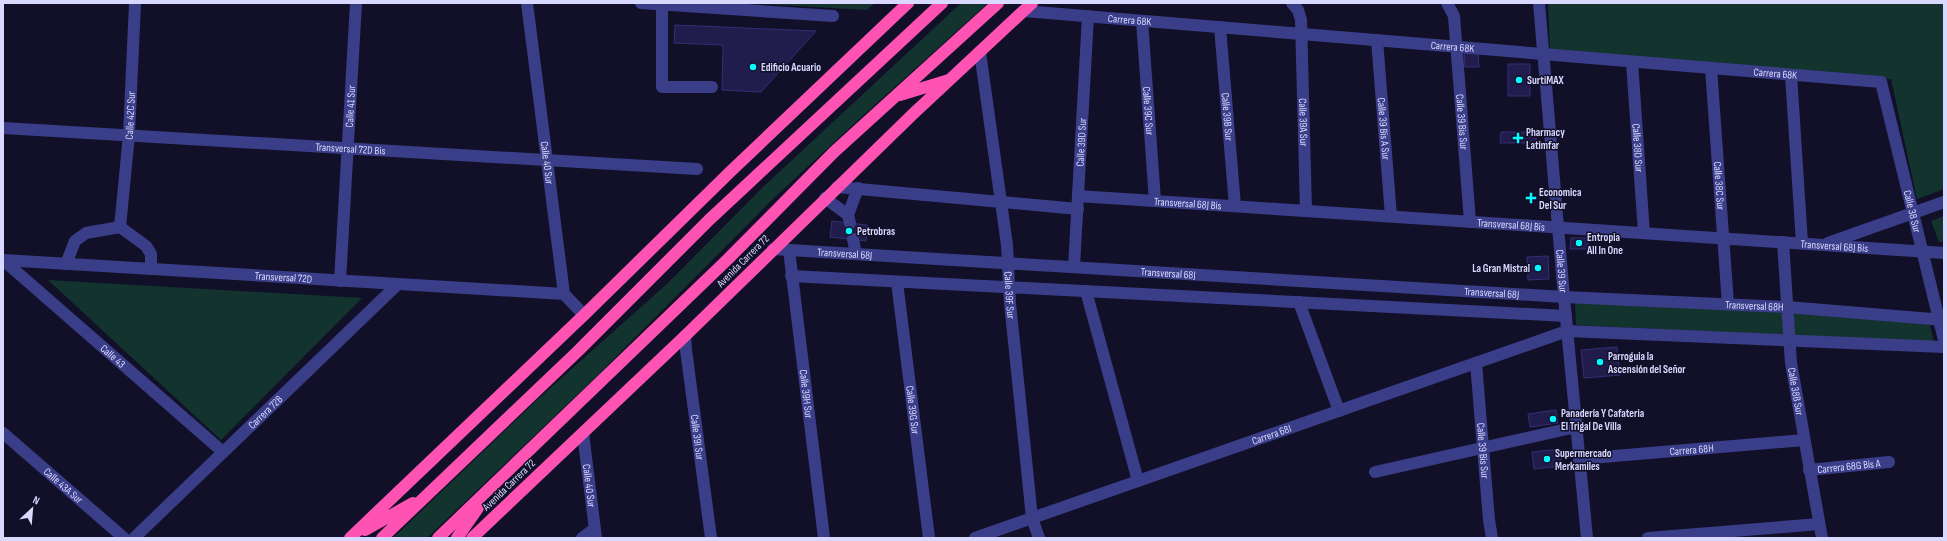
<svg xmlns="http://www.w3.org/2000/svg" width="1947" height="541" viewBox="0 0 1947 541" font-family="'Sofia Sans Condensed',sans-serif">
<style>
.green{fill:#13332f}
.building{fill:#211c4b;stroke:#362d77}
.lines{fill:none;stroke-linecap:round;stroke-linejoin:round}
.minor{stroke:#3a3e89;stroke-width:12}
.highway{stroke:#ff53b4;stroke-width:12}
.poi-dot{fill:#04fbff;stroke:#121029;stroke-width:1.5}
.labels{text-anchor:middle;dominant-baseline:central;stroke-width:3;stroke-linejoin:round;paint-order:stroke}
.street-label{font-size:11px;fill:#d9d8ff;stroke:#121029}
.poi-label{font-size:11px;font-weight:bold;fill:#d9d8ff;stroke:#121029;text-anchor:start}
</style>
<rect width="100%" height="100%" fill="#121029"/>
<path class="green" d="M745,3H875L867,10Z
M961,3H988L857,121L775,197L596,377L427,538H393L538,399L669,282L763,187Z
M1548,3H1944V189L1917,199L1891,79L1550,50Z
M1944,216V242H1939L1931,221Z
M48,280L362,298L221,440Z
M1575,302L1928,318L1934,342L1576,325Z"/>
<path class="building" d="M675,25L816,31L761,92L722,90L723,45L674,43Z
M1478,53L1479,67H1465L1464,54Z
M1508,64H1530V96H1508Z
M1501,132H1536V143H1500Z
M832,221L867,225L866,241L830,237Z
M1571,238H1588V249H1570Z
M1548,256L1549,279L1528,280L1527,257Z
M1617,347L1620,375L1584,378L1581,350Z
M1556,410L1558,423L1530,427L1528,414Z
M1560,449L1562,466L1534,469L1532,452Z"/>
<g class="lines">
<g class="minor">
<path id="s1" d="M527,3L564,294L584,315"/>
<path d="M641,3L833,16"/>
<path id="s2" d="M1292,3L1298,10L1301,20L1306,211"/>
<path id="s3" d="M1447,3L1454,16L1470,222"/>
<path id="s4" d="M1539,3L1564,297L1587,538"/>
<path d="M662,4V87H712"/>
<path id="s5" d="M1024,11L1881,82L1944,340"/>
<path id="s6" d="M1142,21L1155,201"/>
<path id="s7" d="M1220,27L1235,206"/>
<path id="s8" d="M1377,40L1391,216"/>
<path id="s9" d="M980,52L1007,245L1010,303L1032,518L1039,538"/>
<path id="s10" d="M1632,62L1644,233"/>
<path id="s11" d="M1711,68L1728,304"/>
<path d="M1791,75L1802,243"/>
<path id="s12" d="M3,128L697,169"/>
<path d="M837,187L1078,209"/>
<path id="s13" d="M1078,196L1944,253"/>
<path d="M825,198L848,215"/>
<path d="M850,223L848,215L858,188"/>
<path d="M120,227L146,246L151,254V269"/>
<path d="M853,239L856,254"/>
<path id="s14" d="M1783,242L1791,363L1822,538"/>
<path d="M1828,243L1944,202"/>
<path id="s15" d="M773,249L1564,297L1787,307L1944,320"/>
<path id="s16" d="M789,250L824,538"/>
<path id="s17" d="M3,260L564,294"/>
<path id="s18" d="M3,260L223,452"/>
<path id="s19" d="M66,264L75,241L86,233L120,227L129,135L135,3"/>
<path id="s20" d="M1074,267L1088,16"/>
<path d="M791,276L1566,316"/>
<path id="s21" d="M340,281L356,3"/>
<path id="s22" d="M897,282L929,538"/>
<path d="M1086,291L1138,481"/>
<path d="M1299,302L1339,411"/>
<path id="s23" d="M685,336L686,350L711,538"/>
<path id="s24" d="M1476,363L1489,520L1492,538"/>
<path id="s25" d="M3,433L124,538"/>
<path id="s26" d="M583,433L596,538"/>
<path id="s27" d="M1579,459L1804,440"/>
<path id="s28" d="M1809,470L1889,462"/>
<path d="M1375,472L1576,427"/>
<path id="s29" d="M134,538L397,285"/>
<path d="M582,538L594,529"/>
<path id="s30" d="M975,538L1567,331L1944,347"/>
<path d="M1648,538L1819,524"/>
</g>
<path class="highway" d="M900,95L949,80
M365,530L413,503
M350,538L584,315L731,171L908,3
M382,538L577,352L709,220L942,3
M438,538L728,259L834,152L998,3
M457,538L478,508
M472,538L685,336L913,114L1032,3"/>
</g>
<g class="poi-dot">
<circle cx="753" cy="67" r="4"/>
<circle cx="1519" cy="80" r="4"/>
<path d="M1516 132h4v4h4v4h-4v4h-4v-4h-4v-4h4z"/>
<path d="M1529 192h4v4h4v4h-4v4h-4v-4h-4v-4h4z"/>
<circle cx="849" cy="231" r="4"/>
<circle cx="1579" cy="243" r="4"/>
<circle cx="1538" cy="268" r="4"/>
<circle cx="1600" cy="362" r="4"/>
<circle cx="1553" cy="419" r="4"/>
<circle cx="1547" cy="459" r="4"/>
</g>
<g class="labels">
<g class="street-label">
<text stroke="none"><textPath href="#s5" startOffset="106">Carrera 68K</textPath></text>
<text stroke="none"><textPath href="#s5" startOffset="430">Carrera 68K</textPath></text>
<text stroke="none"><textPath href="#s5" startOffset="754">Carrera 68K</textPath></text>
<text stroke="none"><textPath href="#s21" startOffset="175">Calle 41 Sur</textPath></text>
<text stroke="none"><textPath href="#s6" startOffset="90">Calle 39C Sur</textPath></text>
<text stroke="none"><textPath href="#s19" startOffset="185">Calle 42C Sur</textPath></text>
<text stroke="none"><textPath href="#s7" startOffset="90">Calle 39B Sur</textPath></text>
<text stroke="none"><textPath href="#s2" startOffset="122">Calle 39A Sur</textPath></text>
<text stroke="none"><textPath href="#s3" startOffset="121">Calle 39 Bis Sur</textPath></text>
<text stroke="none"><textPath href="#s8" startOffset="89">Calle 39 Bis A Sur</textPath></text>
<text stroke="none"><textPath href="#s20" startOffset="125">Calle 39D Sur</textPath></text>
<text stroke="none"><textPath href="#s10" startOffset="86">Calle 38D Sur</textPath></text>
<text stroke="none"><textPath href="#s12" startOffset="348">Transversal 72D Bis</textPath></text>
<text stroke="none"><textPath href="#s1" startOffset="161">Calle 40 Sur</textPath></text>
<text stroke="none"><textPath href="#s11" startOffset="118">Calle 38C Sur</textPath></text>
<text stroke="none"><textPath href="#s13" startOffset="110">Transversal 68J Bis</textPath></text>
<text stroke="none"><textPath href="#s5" startOffset="993">Calle 38 Sur</textPath></text>
<text stroke="none"><textPath href="#s13" startOffset="434">Transversal 68J Bis</textPath></text>
<text stroke="none"><textPath href="#s13" startOffset="758">Transversal 68J Bis</textPath></text>
<text stroke="none"><textPath href="#s15" startOffset="72">Transversal 68J</textPath></text>
<text transform="translate(743 261) rotate(-45)">Avenida Carrera 72</text>
<text stroke="none"><textPath href="#s4" startOffset="269">Calle 39 Sur</textPath></text>
<text stroke="none"><textPath href="#s15" startOffset="396">Transversal 68J</textPath></text>
<text stroke="none"><textPath href="#s17" startOffset="281">Transversal 72D</textPath></text>
<text stroke="none"><textPath href="#s15" startOffset="720">Transversal 68J</textPath></text>
<text stroke="none"><textPath href="#s9" startOffset="245">Calle 39F Sur</textPath></text>
<text stroke="none"><textPath href="#s15" startOffset="983">Transversal 68H</textPath></text>
<text stroke="none"><textPath href="#s18" startOffset="146">Calle 43</textPath></text>
<text stroke="none"><textPath href="#s14" startOffset="150">Calle 38B Sur</textPath></text>
<text stroke="none"><textPath href="#s16" startOffset="145">Calle 39H Sur</textPath></text>
<text stroke="none"><textPath href="#s22" startOffset="129">Calle 39G Sur</textPath></text>
<text stroke="none"><textPath href="#s29" startOffset="182">Carrera 72B</textPath></text>
<text stroke="none"><textPath href="#s30" startOffset="314">Carrera 68I</textPath></text>
<text stroke="none"><textPath href="#s23" startOffset="102">Calle 39I Sur</textPath></text>
<text stroke="none"><textPath href="#s27" startOffset="113">Carrera 68H</textPath></text>
<text stroke="none"><textPath href="#s24" startOffset="88">Calle 39 Bis Sur</textPath></text>
<text stroke="none"><textPath href="#s28" startOffset="40">Carrera 68G Bis A</textPath></text>
<text transform="translate(509 485) rotate(-44)">Avenida Carrera 72</text>
<text stroke="none"><textPath href="#s26" startOffset="53">Calle 40 Sur</textPath></text>
<text stroke="none"><textPath href="#s25" startOffset="80">Calle 43A Sur</textPath></text>
</g>
<g class="poi-label">
<text x="761" y="67">Edificio Acuario</text>
<text x="1527" y="80">SurtiMAX</text>
<text x="1526" y="132">Pharmacy<tspan x="1526" dy="13">Latimfar</tspan></text>
<text x="1539" y="192">Economica<tspan x="1539" dy="13">Del Sur</tspan></text>
<text x="857" y="231">Petrobras</text>
<text x="1587" y="237">Entropia<tspan x="1587" dy="13">All In One</tspan></text>
<text x="1530" y="268" text-anchor="end">La Gran Mistral</text>
<text x="1608" y="356">Parroguia la<tspan x="1608" dy="13">Ascensión del Señor</tspan></text>
<text x="1561" y="413">Panadería Y Cafateria<tspan x="1561" dy="13">El Trigal De Villa</tspan></text>
<text x="1555" y="453">Supermercado<tspan x="1555" dy="13">Merkamiles</tspan></text>
</g>
</g>
<rect width="1947" height="541" fill="none" stroke="#d9d8ff" stroke-width="8"/>
<g transform="translate(32 509) rotate(26)" stroke="#121029" stroke-width="3" paint-order="stroke">
<path d="M0-3L7 15L0 10L-7 15Z" fill="#d9d8ff"/>
<text y="-6" font-size="11" font-weight="bold" text-anchor="middle" fill="#d9d8ff">N</text>
</g>
</svg>
